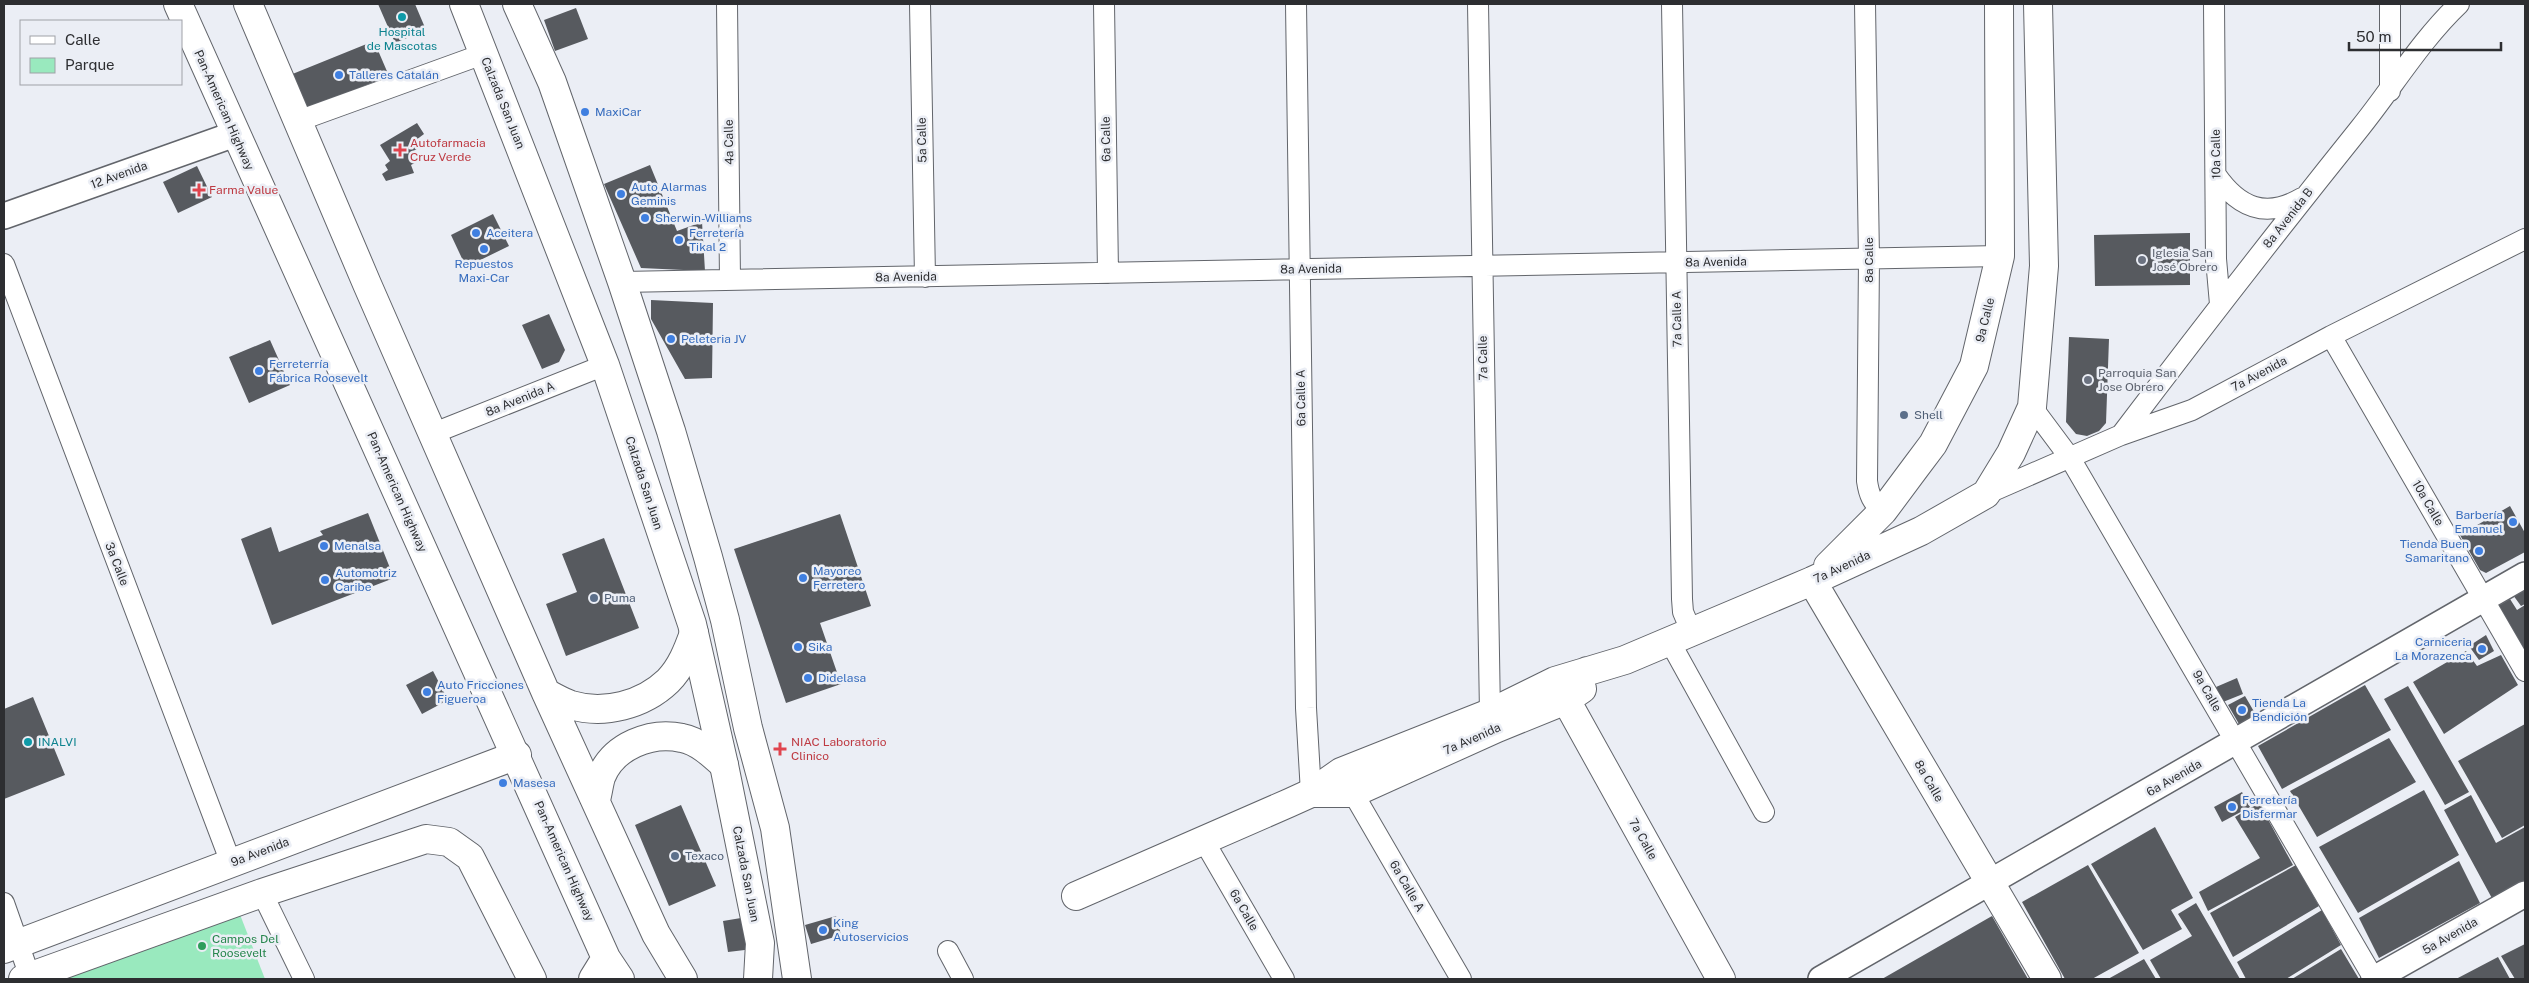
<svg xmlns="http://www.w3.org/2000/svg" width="2529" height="983" viewBox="0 0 2529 983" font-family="'Public Sans',sans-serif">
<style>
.green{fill:#99e9be}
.building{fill:#575a5f}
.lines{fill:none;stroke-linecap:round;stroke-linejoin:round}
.minor-casing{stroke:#62656b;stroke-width:22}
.tertiary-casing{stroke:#62656b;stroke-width:28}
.secondary-casing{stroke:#62656b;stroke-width:30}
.primary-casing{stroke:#62656b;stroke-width:30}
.trunk-casing{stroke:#62656b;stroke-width:30}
.minor{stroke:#fff;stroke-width:20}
.tertiary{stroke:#fff;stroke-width:25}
.secondary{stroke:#fff;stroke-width:28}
.primary{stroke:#fff;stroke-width:28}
.trunk{stroke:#fff;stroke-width:28}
.culture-dot{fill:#0f9aa8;stroke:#ebeef5;stroke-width:2}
.shop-dot{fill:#3f7fe0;stroke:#ebeef5;stroke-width:2}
.health-dot{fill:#e0444e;stroke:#ebeef5;stroke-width:2}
.worship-dot{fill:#6b7280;stroke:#ebeef5;stroke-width:2}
.service-dot{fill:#5c6f8a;stroke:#ebeef5;stroke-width:2}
.leisure-dot{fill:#2e9e5b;stroke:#ebeef5;stroke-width:2}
.labels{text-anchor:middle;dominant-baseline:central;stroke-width:5;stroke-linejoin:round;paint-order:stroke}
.culture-label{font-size:12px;fill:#0d838f;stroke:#ebeef5}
.shop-label{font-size:12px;fill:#366cbe;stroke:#ebeef5;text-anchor:start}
.street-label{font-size:12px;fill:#2d2e31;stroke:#ebeef5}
.health-label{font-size:12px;fill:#be3a42;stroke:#ebeef5;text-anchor:start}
.worship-label{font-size:12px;fill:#5b616d;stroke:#ebeef5;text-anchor:start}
.service-label{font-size:12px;fill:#4e5e75;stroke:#ebeef5;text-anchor:start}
.leisure-label{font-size:12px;fill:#27864d;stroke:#ebeef5;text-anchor:start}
</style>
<rect width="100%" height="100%" fill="#ebeef5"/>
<path class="green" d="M239,912L265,979H64Z"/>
<path class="building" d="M378,4H415L426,30L395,43Z
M576,8L588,39L555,51L544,20Z
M374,41L389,76L304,110L290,75Z
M417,123L424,134L416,140L420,147L412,152L418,161L411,165L414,173L386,181L382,174L388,170L385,165L390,161L380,145Z
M650,165L677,231L702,222L705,271L641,268L604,184Z
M197,166L212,197L178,213L163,182Z
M493,214L509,246L466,267L451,235Z
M2190,233V285L2095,286L2094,235Z
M651,300L713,303L712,378L685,379L651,319Z
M549,314L565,350L559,362L542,369L522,325Z
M2069,337L2109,339L2106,423L2099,431L2087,436L2076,434L2066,422Z
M270,340L290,385L249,403L229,357Z
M2510,506L2525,533V552L2486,573L2480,570L2460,535Z
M368,513L394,578L272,625L241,539L271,527L279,552L323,535L320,531Z
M840,514L871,606L820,623L841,684L786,703L734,549Z
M604,538L639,628L566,656L546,604L577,592L562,554Z
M2525,588V604L2521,606L2513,595Z
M2510,599L2517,610L2525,605V652L2498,606Z
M2486,635L2494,651L2479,660L2469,646Z
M2466,651L2477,666L2501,655L2518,685L2444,734L2413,682Z
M433,671L448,700L422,714L406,685Z
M2237,678L2243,694L2223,702L2216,687Z
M2365,685L2391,730L2282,789L2258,746Z
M2408,686L2469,792L2445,805L2384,699Z
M2245,696L2256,715L2239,724L2228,705Z
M33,697L65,775L4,799V709Z
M2525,724V825L2502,838L2458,761Z
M2389,738L2416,782L2317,837L2290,791Z
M2424,790L2459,855L2358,913L2319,847Z
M2242,792L2250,807L2222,822L2214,807Z
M2471,795L2496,843L2525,827V884L2494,902L2444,810Z
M2259,803L2293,865L2208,911L2199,892L2260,858L2235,817Z
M681,805L716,886L669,906L635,825Z
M2155,827L2193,898L2171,910L2182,929L2143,950L2091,864Z
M2459,861L2480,903L2379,958L2359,918Z
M2088,865L2139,953L2092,979H2065L2022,902Z
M2296,865L2319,906L2233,957L2210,913Z
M2196,903L2240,979H2161L2150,960L2192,936L2178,914Z
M2322,910L2341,945L2286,979H2246L2237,962Z
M836,916L841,935L811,944L805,925Z
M1992,916L2028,979H1882Z
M747,917L753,949L728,952L723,921Z
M2525,944V979H2515L2501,956Z
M2341,949L2359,979H2292Z
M2498,957L2510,979H2456Z
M2144,959L2156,979H2108Z"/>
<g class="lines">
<defs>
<path id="minor" d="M727,4L730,280
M920,4L925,277
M1104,4L1108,273
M1296,4L1306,708L1311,793
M1478,4L1490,713
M1672,4L1682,599L1683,612L1692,633
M1865,4L1869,259L1867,481C1869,495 1872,502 1883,511
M2214,4L2216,259L2220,304
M2390,91V4
M298,121L483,54
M2216,175C2239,208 2266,219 2302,198
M4,264L231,863
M622,282L2000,256
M2331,336L2525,671
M2032,407L2070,458L2374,979
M434,433L605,365
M2121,435C2199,332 2279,229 2360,128C2393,87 2421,40 2459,4
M1986,494L2121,435L2192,410L2331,336L2525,239
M1670,642L1764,812
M1353,793L1461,979
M1204,841L1284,979
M262,893L304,979
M4,903L30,977
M948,951L963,979"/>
<path id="tertiary" d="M4,216L235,134
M1821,979L2525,575
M2374,979L2525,894"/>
<path id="secondary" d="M1828,566L1883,511L1915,468L1933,444L1974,366L2000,256L1999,4
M1812,581L2047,979
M1587,671L1566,700L1721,979
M1311,793H1353L1497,728L1566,700L1582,689
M1076,896L1289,803L1311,793L1341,772L1490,713L1555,681L1625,660L1812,581L1921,531L1986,494L2011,453L2032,407L2044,266L2038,4
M4,949L517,755
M23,979L262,893L426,839L449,842L470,857L532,979"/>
<path id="primary" d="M464,4L605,365L692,624L724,765L760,943L758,979
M517,4L552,82L622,282L671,431L708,557L725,620L748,728L775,828L797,979"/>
<path id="trunk" d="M178,4L606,958L620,979
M248,4L367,284L546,693L656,934L683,979
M546,693C554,697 562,702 571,705C604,715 643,705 668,681C681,668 688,650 694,633
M596,800C598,792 599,784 601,777C613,746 651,731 682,738C698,741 712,754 724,765
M593,979L606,958"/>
</defs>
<use href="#minor" class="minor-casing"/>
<use href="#tertiary" class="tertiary-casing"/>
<use href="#secondary" class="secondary-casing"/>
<use href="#primary" class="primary-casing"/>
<use href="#trunk" class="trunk-casing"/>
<use href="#minor" class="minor"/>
<use href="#tertiary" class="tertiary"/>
<use href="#secondary" class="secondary"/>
<use href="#primary" class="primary"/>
<use href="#trunk" class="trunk"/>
</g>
<g class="culture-dot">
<circle cx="402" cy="17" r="5"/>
<circle cx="28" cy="742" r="5"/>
</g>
<g class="shop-dot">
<circle cx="339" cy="75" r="5"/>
<circle cx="585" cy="112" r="5"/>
<circle cx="621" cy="194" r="5"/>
<circle cx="645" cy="218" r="5"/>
<circle cx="476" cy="233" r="5"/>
<circle cx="679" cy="240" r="5"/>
<circle cx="484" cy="249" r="5"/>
<circle cx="671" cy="339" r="5"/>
<circle cx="259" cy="371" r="5"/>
<circle cx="2513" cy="522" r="5"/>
<circle cx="324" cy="546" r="5"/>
<circle cx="2479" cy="551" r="5"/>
<circle cx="803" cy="578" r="5"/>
<circle cx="325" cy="580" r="5"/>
<circle cx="798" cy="647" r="5"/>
<circle cx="2482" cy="649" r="5"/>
<circle cx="808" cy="678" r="5"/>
<circle cx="427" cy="692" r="5"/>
<circle cx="2242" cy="710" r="5"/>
<circle cx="503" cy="783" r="5"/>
<circle cx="2232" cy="807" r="5"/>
<circle cx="823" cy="930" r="5"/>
</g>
<g class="health-dot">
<path d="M397.5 142.5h5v5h5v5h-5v5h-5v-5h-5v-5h5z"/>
<path d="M196.5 182.5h5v5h5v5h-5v5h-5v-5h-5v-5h5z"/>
<path d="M777.5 741.5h5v5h5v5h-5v5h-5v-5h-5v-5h5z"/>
</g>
<g class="worship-dot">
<circle cx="2142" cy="260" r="5"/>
<circle cx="2088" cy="380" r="5"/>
</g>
<g class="service-dot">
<circle cx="1904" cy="415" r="5"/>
<circle cx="594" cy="598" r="5"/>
<circle cx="675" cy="856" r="5"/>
</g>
<circle class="leisure-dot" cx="202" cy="946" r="5"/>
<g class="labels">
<g class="culture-label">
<text x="402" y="32">Hospital<tspan x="402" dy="14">de Mascotas</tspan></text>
<text x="38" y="742" text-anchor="start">INALVI</text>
</g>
<g class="shop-label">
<text x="349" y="75">Talleres Catalán</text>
<text x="595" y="112">MaxiCar</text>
<text x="631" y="187">Auto Alarmas<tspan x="631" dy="14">Geminis</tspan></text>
<text x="655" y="218">Sherwin-Williams</text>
<text x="486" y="233">Aceitera</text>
<text x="689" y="233">Ferretería<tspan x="689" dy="14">Tikal 2</tspan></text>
<text x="484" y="264" text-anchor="middle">Repuestos<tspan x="484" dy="14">Maxi-Car</tspan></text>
<text x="681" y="339">Peleteria JV</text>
<text x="269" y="364">Ferreterría<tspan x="269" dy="14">Fábrica Roosevelt</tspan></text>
<text x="2503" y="515" text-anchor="end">Barbería<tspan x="2503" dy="14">Emanuel</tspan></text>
<text x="2469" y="544" text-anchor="end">Tienda Buen<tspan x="2469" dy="14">Samaritano</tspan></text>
<text x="334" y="546">Menalsa</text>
<text x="813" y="571">Mayoreo<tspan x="813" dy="14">Ferretero</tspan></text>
<text x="335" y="573">Automotriz<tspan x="335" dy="14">Caribe</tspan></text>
<text x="2472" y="642" text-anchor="end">Carniceria<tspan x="2472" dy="14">La Morazenca</tspan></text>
<text x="808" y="647">Sika</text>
<text x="818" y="678">Didelasa</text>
<text x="437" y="685">Auto Fricciones<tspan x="437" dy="14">Figueroa</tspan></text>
<text x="2252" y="703">Tienda La<tspan x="2252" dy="14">Bendición</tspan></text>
<text x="513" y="783">Masesa</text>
<text x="2242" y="800">Ferretería<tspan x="2242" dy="14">Disfermar</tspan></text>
<text x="833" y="923">King<tspan x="833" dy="14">Autoservicios</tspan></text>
</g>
<g class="street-label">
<text transform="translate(503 103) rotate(68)">Calzada San Juan</text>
<text transform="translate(224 110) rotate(66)">Pan-American Highway</text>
<text transform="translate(1106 139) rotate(-91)">6a Calle</text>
<text transform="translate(922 140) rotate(-91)">5a Calle</text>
<text transform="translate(729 142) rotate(-91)">4a Calle</text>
<text transform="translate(2216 154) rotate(-91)">10a Calle</text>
<text transform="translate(119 175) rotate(-20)">12 Avenida</text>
<text transform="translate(2288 218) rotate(-52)">8a Avenida B</text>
<text transform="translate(1869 260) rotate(-90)">8a Calle</text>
<text transform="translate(1716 262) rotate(-1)">8a Avenida</text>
<text transform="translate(1311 269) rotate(-1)">8a Avenida</text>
<text transform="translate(906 277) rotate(-1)">8a Avenida</text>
<text transform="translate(1677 319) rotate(-91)">7a Calle A</text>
<text transform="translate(1985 320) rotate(-76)">9a Calle</text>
<text transform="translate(1483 358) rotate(-91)">7a Calle</text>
<text transform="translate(2259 374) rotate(-28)">7a Avenida</text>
<text transform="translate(1301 398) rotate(-91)">6a Calle A</text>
<text transform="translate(520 399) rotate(-22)">8a Avenida A</text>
<text transform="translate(644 483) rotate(72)">Calzada San Juan</text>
<text transform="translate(397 492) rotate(66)">Pan-American Highway</text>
<text transform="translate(2428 503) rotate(60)">10a Calle</text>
<text transform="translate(117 564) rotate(69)">3a Calle</text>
<text transform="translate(1842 567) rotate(-25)">7a Avenida</text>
<text transform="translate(2207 691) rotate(60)">9a Calle</text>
<text transform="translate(1472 739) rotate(-24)">7a Avenida</text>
<text transform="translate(2174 778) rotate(-30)">6a Avenida</text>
<text transform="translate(1929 781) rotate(60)">8a Calle</text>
<text transform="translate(1643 839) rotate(61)">7a Calle</text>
<text transform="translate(260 852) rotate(-21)">9a Avenida</text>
<text transform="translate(564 861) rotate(66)">Pan-American Highway</text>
<text transform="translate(746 874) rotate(79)">Calzada San Juan</text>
<text transform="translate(1407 886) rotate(60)">6a Calle A</text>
<text transform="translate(1244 910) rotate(60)">6a Calle</text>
<text transform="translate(2450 936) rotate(-30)">5a Avenida</text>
</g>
<g class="health-label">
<text x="410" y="143">Autofarmacia<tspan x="410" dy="14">Cruz Verde</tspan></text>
<text x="209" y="190">Farma Value</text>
<text x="791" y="742">NIAC Laboratorio<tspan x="791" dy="14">Clinico</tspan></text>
</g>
<g class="worship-label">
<text x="2152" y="253">Iglesia San<tspan x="2152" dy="14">José Obrero</tspan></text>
<text x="2098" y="373">Parroquia San<tspan x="2098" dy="14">Jose Obrero</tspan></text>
</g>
<g class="service-label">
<text x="1914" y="415">Shell</text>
<text x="604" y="598">Puma</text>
<text x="685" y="856">Texaco</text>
</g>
<g class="leisure-label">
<text x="212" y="939">Campos Del<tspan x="212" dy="14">Roosevelt</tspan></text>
</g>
</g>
<rect width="2529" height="983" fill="none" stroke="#2d2e31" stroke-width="10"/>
<rect x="20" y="20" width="162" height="65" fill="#ebeef5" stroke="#9fa1a7"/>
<rect x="30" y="36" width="25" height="8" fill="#ffffff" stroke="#9fa1a7"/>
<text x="65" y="45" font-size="15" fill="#2d2e31">Calle</text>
<rect x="30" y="58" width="25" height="15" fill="#99e9be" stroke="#9fa1a7"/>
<text x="65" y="70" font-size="15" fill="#2d2e31">Parque</text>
<path d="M2349 42v8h152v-8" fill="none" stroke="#2d2e31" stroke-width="2.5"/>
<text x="2356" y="42" font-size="15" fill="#2d2e31" stroke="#ebeef5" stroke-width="4" paint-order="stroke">50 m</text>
</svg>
